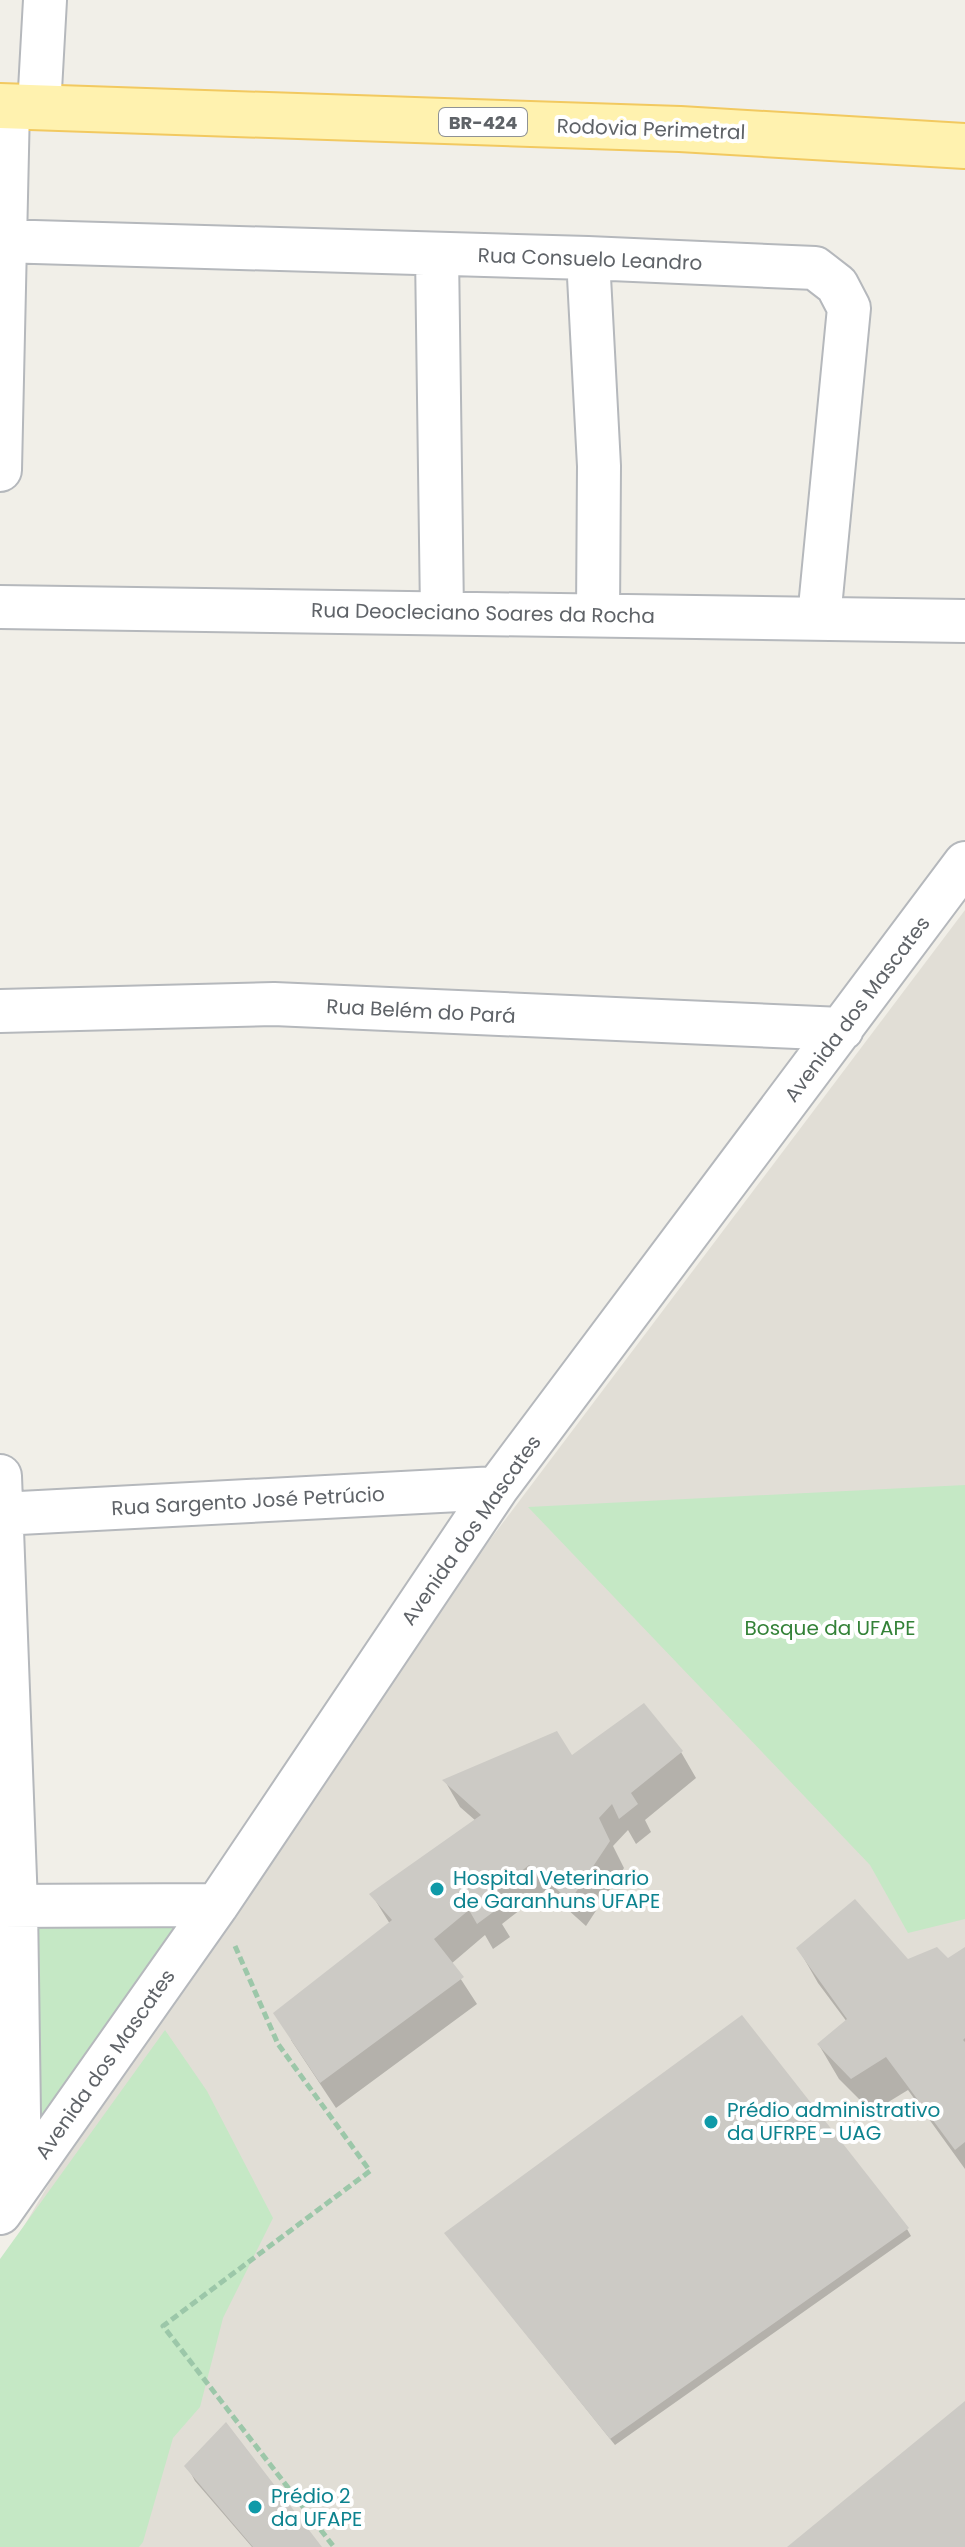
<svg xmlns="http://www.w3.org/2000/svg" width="965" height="2547" viewBox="0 0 965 2547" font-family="Poppins,sans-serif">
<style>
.education{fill:#e1ded6}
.green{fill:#c5e8c5}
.shadow{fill:#0003}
.building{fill:#cccac5}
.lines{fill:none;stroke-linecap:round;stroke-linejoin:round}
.minor-casing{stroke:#b5b8bc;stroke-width:46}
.major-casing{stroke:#f2c960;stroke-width:48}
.path{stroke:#9cc7a9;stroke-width:5;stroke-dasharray:8 4;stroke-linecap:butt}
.minor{stroke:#fff;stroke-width:42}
.major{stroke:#fff2af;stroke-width:44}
.culture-dot{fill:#0f9aa8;stroke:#fff;stroke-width:3}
.labels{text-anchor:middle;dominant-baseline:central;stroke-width:8;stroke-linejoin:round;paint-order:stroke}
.shield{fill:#fff;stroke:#8f9295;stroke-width:2}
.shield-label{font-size:18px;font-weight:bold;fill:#5f6368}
.street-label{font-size:20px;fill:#5f6368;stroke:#fff}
.park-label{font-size:20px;fill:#348238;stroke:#fff}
.culture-label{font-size:20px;fill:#0d838f;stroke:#fff;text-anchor:start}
</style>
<rect width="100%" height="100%" fill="#f1efe8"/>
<path class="education" d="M965,910V2547H0V2267L207,1915Z"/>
<path class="green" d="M965,1485V1919L908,1933L870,1865L528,1507Z
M207,1915L14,2175L6,1918Z
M165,2030L207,2091L273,2218L223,2318L200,2407L173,2438L143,2542L139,2547H0V2259Z"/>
<path class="shadow" d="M681,1752L696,1778L645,1820L651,1832L636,1844L628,1830L613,1846L624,1868L586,1926L546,1890L502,1924L510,1937L493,1949L485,1935L451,1964L477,2004L336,2108L291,2040L390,1924L372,1895L476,1821L460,1807L445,1781L571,1758Z
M798,1948L908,1961H948L965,1950V2169L908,2090L872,2112L839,2079L819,2045L847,2022L818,1983Z
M907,2229L911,2236L615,2445L450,2239Z
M187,2466L320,2547H252L195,2481Z"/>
<path class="building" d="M644,1703L683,1751L631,1793L638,1804L619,1819L612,1804L599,1818L610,1841L570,1901L529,1865L489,1897L496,1910L477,1924L469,1910L434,1939L464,1977L320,2083L273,2013L392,1920L369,1894L481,1815L442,1780L557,1731L572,1755Z
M855,1899L908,1959L937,1947L948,1958L965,1947V2038L963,2040L965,2042V2142L955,2150L886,2057L851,2079L817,2044L847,2019L796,1948Z
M742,2015L909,2228L610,2439L444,2233Z
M965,2401V2547H787Z
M226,2422L322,2547H253L184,2466Z"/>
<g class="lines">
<defs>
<path id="minor" d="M39,108L45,0
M0,241L588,258L815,268L837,285L849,308L819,618
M437,254L442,612
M588,258L599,466L598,614
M0,470L8,106
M0,607L965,621
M0,1011L274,1004L842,1029
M0,1476L16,1905L20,2184
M0,1514L497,1488
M0,1906L217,1905
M0,2213L217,1905L497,1488L965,863"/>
<path id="major" d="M0,106L680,129L965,146"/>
</defs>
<use href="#minor" class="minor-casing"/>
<use href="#major" class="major-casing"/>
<path class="path" d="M235,1946L278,2044L370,2171L163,2326L334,2547"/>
<use href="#minor" class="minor"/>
<use href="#major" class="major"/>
</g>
<g class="culture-dot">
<circle cx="437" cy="1889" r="8"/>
<circle cx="711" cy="2122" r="8"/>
<circle cx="255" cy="2507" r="8"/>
</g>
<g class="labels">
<rect class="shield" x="439" y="108" width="88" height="28" rx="6"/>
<g class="shield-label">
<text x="483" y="122">BR-424</text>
</g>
<g class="street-label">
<text transform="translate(651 129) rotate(2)">Rodovia Perimetral</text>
<text transform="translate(590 259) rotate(2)">Rua Consuelo Leandro</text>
<text transform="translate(483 613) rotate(1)">Rua Deocleciano Soares da Rocha</text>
<text transform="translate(857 1009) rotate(-53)">Avenida dos Mascates</text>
<text transform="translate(421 1011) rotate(3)">Rua Belém do Pará</text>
<text transform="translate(248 1501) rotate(-3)">Rua Sargento José Petrúcio</text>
<text transform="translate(471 1530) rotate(-55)">Avenida dos Mascates</text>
<text transform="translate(105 2064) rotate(-55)">Avenida dos Mascates</text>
</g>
<g class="park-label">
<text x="830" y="1628">Bosque da UFAPE</text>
</g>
<g class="culture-label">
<text x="453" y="1878">Hospital Veterinario<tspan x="453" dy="23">de Garanhuns UFAPE</tspan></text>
<text x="727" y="2110">Prédio administrativo<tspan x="727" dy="23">da UFRPE - UAG</tspan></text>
<text x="271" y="2496">Prédio 2<tspan x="271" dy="23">da UFAPE</tspan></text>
</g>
</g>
</svg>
